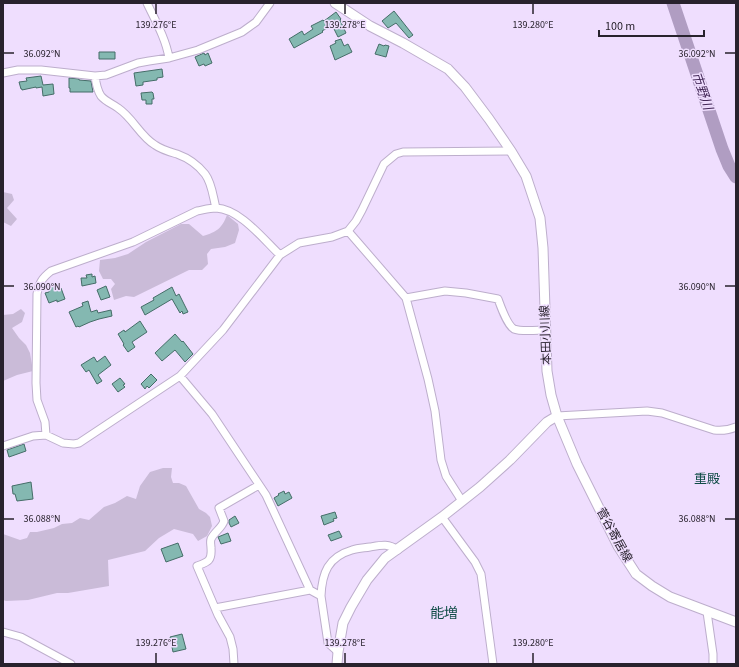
<svg xmlns="http://www.w3.org/2000/svg" width="739" height="667" viewBox="0 0 739 667" font-family="'Source Sans 3','Noto Sans JP',sans-serif">
<style>
.green{fill:#cabbd8}
.lines{fill:none;stroke-linecap:round;stroke-linejoin:round}
.river{stroke:#b09dc2;stroke-width:13}
.building{fill:#84b8b1;stroke:#456d68}
.minor-casing{stroke:#bdaecc;stroke-width:9}
.major-casing{stroke:#bdaecc;stroke-width:11}
.minor{stroke:#fff;stroke-width:7}
.major{stroke:#fff;stroke-width:9}
.ticks{fill:none;stroke:#28222d;stroke-width:1.5}
.labels{text-anchor:middle;dominant-baseline:central;stroke-width:3;stroke-linejoin:round;paint-order:stroke}
.street-label{font-size:12px;fill:#28222d;stroke:#efdefe}
.water-label{font-size:13px;font-style:italic;fill:#432857;stroke:#efdefe}
.neighbourhood-label{font-size:13px;fill:#104c47;stroke:#efdefe}
.quarter-label{font-size:14px;fill:#104c47;stroke:#efdefe}
.ticks-label{font-size:10px;text-anchor:middle;fill:#28222d;stroke:#efdefe;stroke-width:3;stroke-linejoin:round;paint-order:stroke}
</style>
<rect width="100%" height="100%" fill="#efdefe"/>
<path class="green" d="M3,192L12,194L14,200L7,208L17,219L11,226L3,222Z
M227,215L238,224L239,230L235,243L225,247L211,249L207,254L208,264L202,270H189L134,297L126,296L114,300L111,289L115,284L111,279H103L99,271L100,260L115,258L128,254L146,242L181,224H189L203,236C217,232 222,228 227,215Z
M21,309L25,313L22,322L12,328L19,338L26,345L30,353L33,371L17,375L3,381V315L13,314Z
M163,468H172L171,477L173,483H179L186,486L199,509L206,513L210,517L212,526L207,536L198,541L193,534L174,529L159,538L145,551L108,560L109,586L68,593H57L28,600L6,601L3,600V534L20,540L27,538L30,532H37L54,528L62,524L72,523L80,518L89,520L104,507L115,503L127,496L136,499L140,486L150,472Z"/>
<g class="lines">
<path class="river" d="M673,3L722,149L729,166L736,177"/>
</g>
<path class="building" d="M394,11L413,35L409,38L396,23L388,28L382,21Z
M336,12L341,19L340,20L346,33L338,37L333,27L332,28L331,26L322,31L323,32L294,48L289,39L302,31L304,35L313,29L311,26L323,20L324,21Z
M341,39L344,46L348,44L352,52L335,60L330,46L336,43L335,41Z
M379,44L384,46L385,45L389,46L386,57L375,54Z
M99,52H115V59H99Z
M204,53L205,55L208,53L212,63L205,66L204,64L199,66L195,57Z
M162,69L163,77L157,78V80L143,82V85L136,86L134,73Z
M41,76L43,85L53,84L54,94L43,96L42,87L36,88V87L22,90V89H21L19,82L27,81L26,78Z
M69,78L79,79V80L91,81L93,92H70V88H69Z
M152,92L153,93L154,99H152V104H146V100H142L141,93Z
M92,274V277L95,276L96,283L82,286L81,278H87L86,275Z
M58,284L60,288H61L65,299L57,302V300L49,303L45,293L49,292L48,288Z
M106,286L110,297L101,300L97,290Z
M172,287L176,296L179,294L188,312L183,314L182,311L180,313L172,299L145,315L141,307L154,300L153,298Z
M88,301L91,312L97,310L98,313L111,310L112,316L99,319L90,322L79,327L78,326L76,327L69,312L83,306L82,303Z
M140,321L147,332L132,342L135,347L128,352L123,345L124,344L118,334L124,330L125,332Z
M175,334L182,342L183,341L193,354L185,362L175,350L162,361L155,353Z
M105,356L111,365L98,375L102,381L97,384L89,370L86,372L81,365L94,357L97,362Z
M151,374L157,380L149,388L147,386L145,389L141,384Z
M120,378L125,384L123,385L125,387L118,392L112,384Z
M24,444L26,451L9,457L7,450Z
M31,482L33,499L17,501L15,494H13L12,486Z
M284,491L285,494L289,492L292,498L278,506L274,498L279,495L278,494Z
M335,512L337,518L333,519L334,521L324,525L321,516Z
M235,516L239,523L231,527L229,523V520Z
M339,531L342,537L331,541L328,535Z
M228,533L231,541L221,544L218,537Z
M178,543L183,556L166,562L161,549Z
M182,634L186,649L173,652L170,637Z"/>
<g class="lines">
<defs>
<path id="minor" d="M147,3C155,20 166,39 169,58
M3,73L18,70H41L95,76L106,75L138,63L149,61L169,58L198,50L242,32L256,22L270,3
M95,76C96,84 97,90 101,96C106,102 113,104 118,108C133,118 140,136 155,145C162,150 170,152 177,154C188,158 198,165 205,174C212,183 213,197 216,208
M348,231L406,298L428,379L435,411L441,460L446,476L462,501
M406,298L445,291L466,293L498,299C501,307 507,325 514,329C521,332 538,330 546,330
M180,376L212,414L266,495L310,590L321,596L328,643L338,652
M557,416L647,411L662,413L714,430C722,431 729,430 736,427
M46,435L45,422L37,400L36,383L37,294C39,283 42,278 51,271L133,242L197,211C203,210 209,208 216,208C240,209 263,239 280,255
M3,446L33,436L46,435L63,443L74,444L79,443L180,376L223,330L280,255L299,243L332,237L348,231L356,221L362,210L384,164L396,154L403,152L511,151
M442,517L475,562L481,574L493,664
M321,596C322,573 328,557 352,550C358,548 364,548 370,547C381,545 388,543 398,550
M215,608L310,590
M707,612L713,654V664
M3,632L21,637L71,664
M234,664L233,649L230,637L218,615L197,566C208,562 212,561 211,548C211,545 210,542 211,539C214,532 222,528 224,521L219,508L259,485"/>
<path id="major" d="M335,3L370,26L403,43L448,69L465,87L489,119L511,151L526,176L540,218L543,248L547,371L551,395L557,416L577,464L618,546L636,574L652,586L670,597L736,622
M337,664L338,652L343,623L351,607L367,580L385,558L442,517L480,487L510,460L547,422L557,416"/>
</defs>
<use href="#minor" class="minor-casing"/>
<use href="#major" class="major-casing"/>
<use href="#minor" class="minor"/>
<use href="#major" class="major"/>
</g>
<path class="ticks" d="M156,4V14M345,4V14M533,4V14M4,53H14M725,53H735M4,286H14M725,286H735M4,519H14M725,519H735M156,653V663M345,653V663M533,653V663"/>
<g class="labels">
<g class="street-label">
<text transform="translate(546 335) rotate(-92)">本田小川線</text>
<text transform="translate(614 535) rotate(61)">菅谷寄居線</text>
</g>
<g class="water-label">
<text transform="translate(702 91) rotate(71)">市野川</text>
</g>
<g class="neighbourhood-label">
<text x="707" y="479">重殿</text>
</g>
<g class="quarter-label">
<text x="444" y="614">能増</text>
</g>
</g>
<g class="ticks-label">
<text x="156" y="28">139.276°E</text>
<text x="345" y="28">139.278°E</text>
<text x="533" y="28">139.280°E</text>
<text x="42" y="57">36.092°N</text>
<text x="697" y="57">36.092°N</text>
<text x="42" y="290">36.090°N</text>
<text x="697" y="290">36.090°N</text>
<text x="42" y="522">36.088°N</text>
<text x="697" y="522">36.088°N</text>
<text x="156" y="646">139.276°E</text>
<text x="345" y="646">139.278°E</text>
<text x="533" y="646">139.280°E</text>
</g>
<rect width="739" height="667" fill="none" stroke="#28222d" stroke-width="8"/>
<path d="M599 30v6h105v-6" fill="none" stroke="#28222d" stroke-width="2"/>
<text x="605" y="30" font-size="12" fill="#28222d" stroke="#efdefe" stroke-width="3" paint-order="stroke">100 m</text>
</svg>
